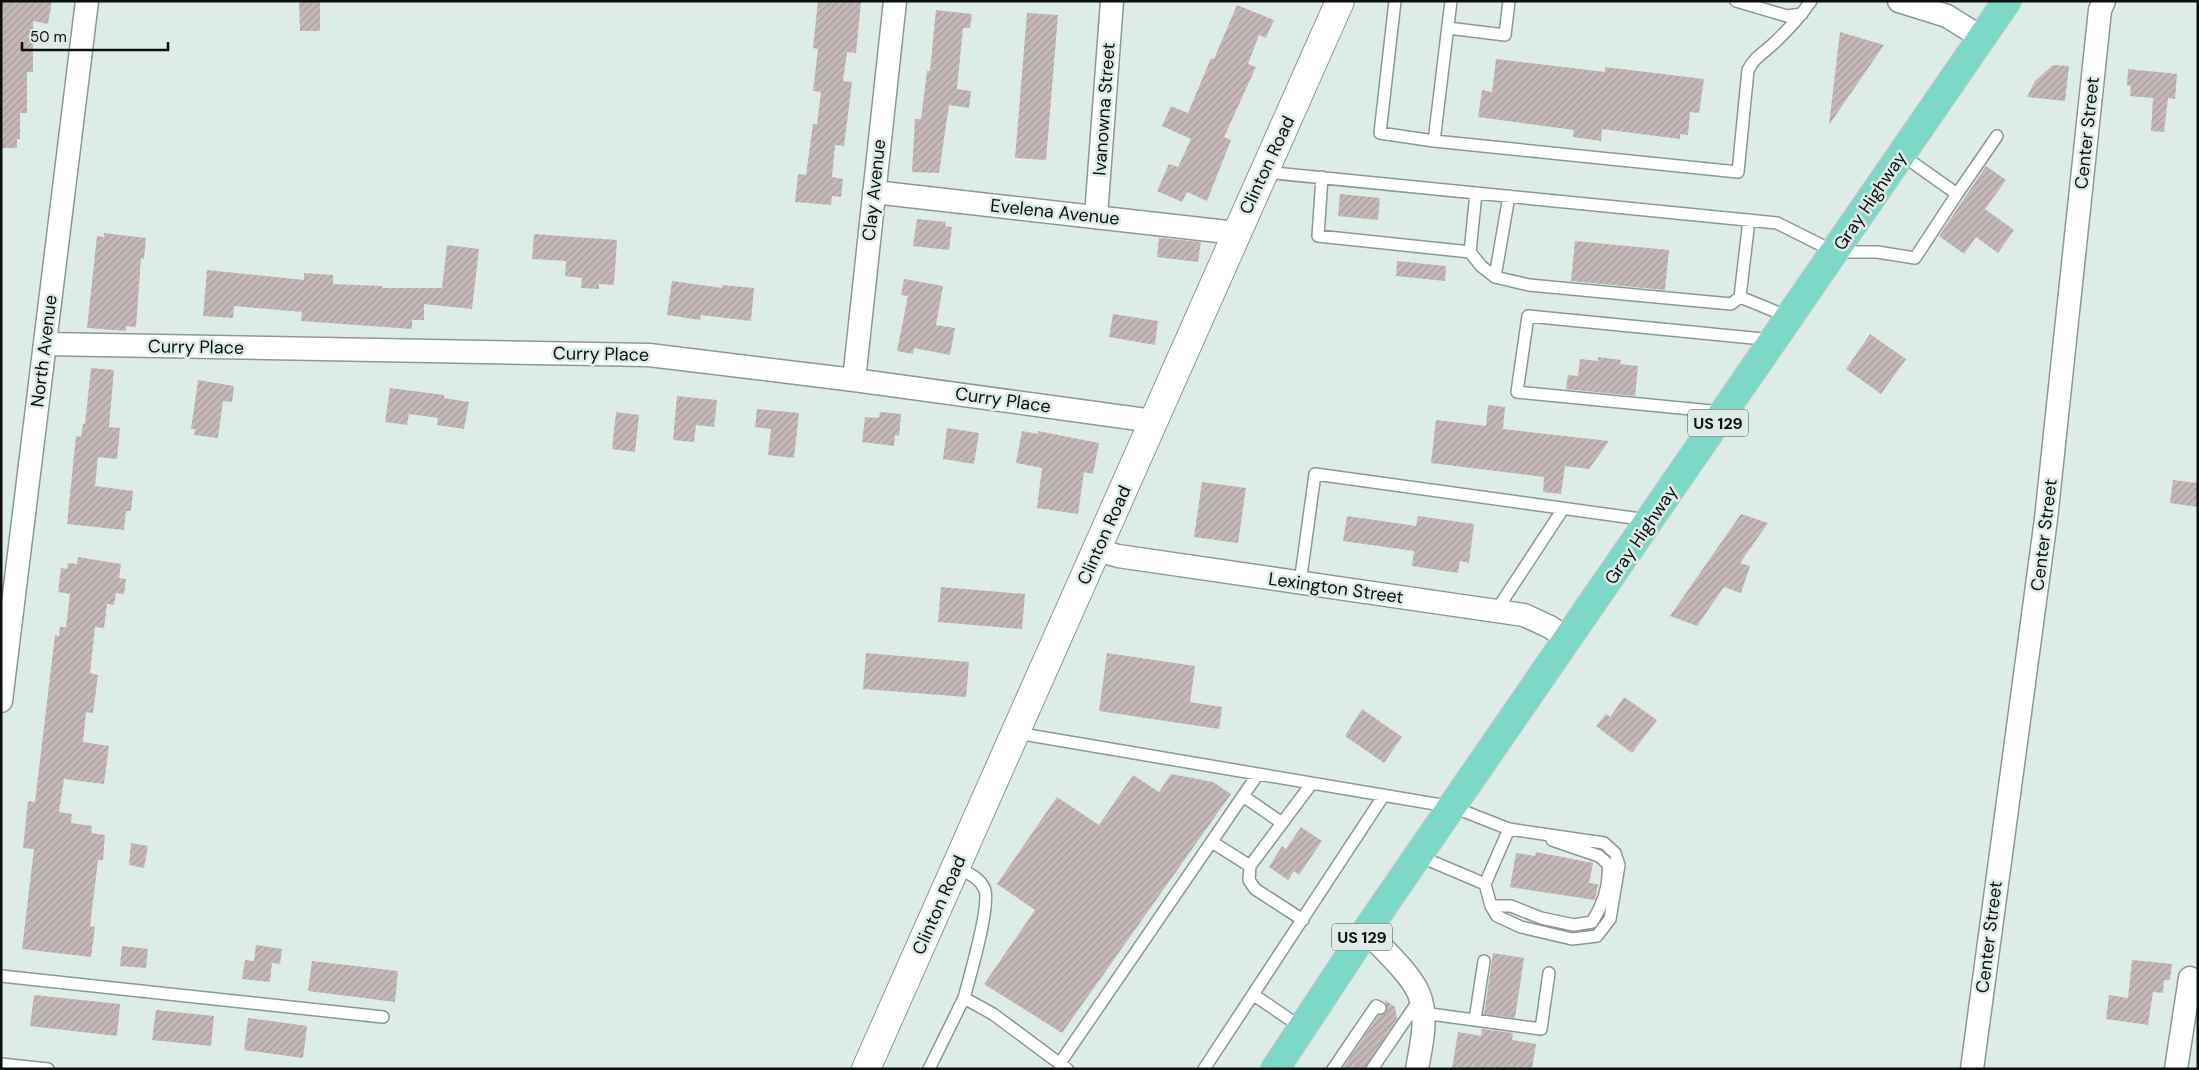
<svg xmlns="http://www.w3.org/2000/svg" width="2199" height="1070" viewBox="0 0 2199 1070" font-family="'DM Sans',sans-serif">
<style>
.building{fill:url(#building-hatch)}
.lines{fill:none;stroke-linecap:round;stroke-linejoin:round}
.service-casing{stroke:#8c9895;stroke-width:14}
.minor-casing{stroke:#8c9895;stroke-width:25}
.tertiary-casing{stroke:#8c9895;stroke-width:30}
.trunk-casing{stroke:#c9caca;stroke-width:30}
.service{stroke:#fff;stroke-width:11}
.minor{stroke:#fff;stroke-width:22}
.tertiary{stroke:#fff;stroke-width:28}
.trunk{stroke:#7ed8c8;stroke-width:28}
.labels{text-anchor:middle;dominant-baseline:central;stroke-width:5;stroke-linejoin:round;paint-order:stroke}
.shield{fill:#deece8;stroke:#4a5250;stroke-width:1}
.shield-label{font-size:16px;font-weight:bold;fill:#0b100f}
.street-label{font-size:18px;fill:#0b100f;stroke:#deece8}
</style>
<defs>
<pattern id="building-hatch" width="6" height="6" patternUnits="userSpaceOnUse" patternTransform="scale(1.25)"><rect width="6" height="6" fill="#c5b8b8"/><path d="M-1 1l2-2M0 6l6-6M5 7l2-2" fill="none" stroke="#a89d9d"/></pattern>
</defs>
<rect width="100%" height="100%" fill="#deece8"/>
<path class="building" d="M1,1H52L48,24L33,21V72H27V113H20V139H17V148H1Z
M299,1H320V31H300Z
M818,1H861L856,53L847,52L843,81L852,82L844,146L835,145L832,177L843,179L841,197L832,196L831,205L795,202L798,174L806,175L813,124H817L821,92L813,91L818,49L813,48Z
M1237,5L1274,20L1266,38L1259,35L1248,64L1256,67L1224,137L1231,140L1207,201L1187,192L1182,202L1157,191L1169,164L1178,167L1191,139L1162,126L1171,106L1188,113L1211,58L1214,59Z
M936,10L972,14L970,28H963L957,89L971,91L969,108L949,105L939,173L912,172L915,119H921L927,71H930Z
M1027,13L1058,15L1046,160L1015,158Z
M1840,32L1884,45L1829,125Z
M1496,59L1605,72V67L1704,79L1699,113L1690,112L1688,135L1680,134V139L1602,129L1601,141L1573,137L1574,130L1478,117L1482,90L1492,92Z
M2053,65L2069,66L2065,101L2027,97L2035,81Z
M2128,69L2177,74L2175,99L2168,98L2164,132L2151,131L2153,98L2130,96L2131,86L2127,85Z
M1986,166L2006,180L1985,209L2014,230L1998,253L1976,237L1964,254L1939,236Z
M1340,194L1380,198L1378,220L1338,216Z
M917,219L946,222L945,226L952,227L949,250L913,246Z
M104,233L146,238L144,259L141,258L136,327L126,326V331L87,328L97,236L104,237Z
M534,234L617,240L614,285L599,284V289L581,288L582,278L565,276L566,261L532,259Z
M1159,238L1201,242L1198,262L1157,257Z
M1575,241L1669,250L1665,290L1571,281Z
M447,245L479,249L472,309L424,304V320H412V329L301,321L302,312L234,306L233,318L203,316L207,270L304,280V273L333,275V284L382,286V288H442Z
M1397,261L1446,266L1445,281L1396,276Z
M904,279L943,286L936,325L955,328L950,355L914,348L913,354L897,351L908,296L901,295Z
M672,281L722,288V285L754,288L751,321L701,315L700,320L667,315Z
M1113,314L1158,321L1155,345L1109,337Z
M1870,334L1906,359L1881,394L1846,369Z
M1598,357L1621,360L1620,364L1638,366L1635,396L1566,389L1568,375L1578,376L1580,359L1598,361Z
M91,368L114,370L109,427L120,428L117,459L98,457L95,486L133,491L131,511H126L124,530L67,524L76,436L81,437L83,424H85Z
M198,380L234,386L232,402L223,401L218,438L194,435L195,429H191Z
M390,388L444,395V398L469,402L464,429L437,425L438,418L409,414L407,425L385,422Z
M677,396L717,400L714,427L696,425L694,442L673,440Z
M1488,405L1505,407L1503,429L1609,441L1589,469L1565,466L1561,494L1543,492L1544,477L1431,463L1436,420L1486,426Z
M757,409L799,413L794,458L768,455L771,429L755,427Z
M616,412L639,415L635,452L612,449Z
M880,412L901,414L899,436L895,435L894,446L862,442L865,417L879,418Z
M947,428L979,433L974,464L943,459Z
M1022,431L1038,434V431L1099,443L1093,474L1084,472L1078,514L1037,508L1042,468L1016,463Z
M2173,480L2198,483V507L2170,503Z
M1202,482L1246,488L1238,543L1194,537Z
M1741,514L1768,523L1740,563L1750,566L1741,593L1724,587L1697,626L1670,616Z
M1347,516L1416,526L1418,516L1474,524L1469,563L1460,561L1458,573L1412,566L1414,551L1343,541Z
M78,557L121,564L119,578L126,579L124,594L116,593L114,605L107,604L104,628L95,627L90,673L98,675L93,713L86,712L83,742L109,746L104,784L64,779L59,812L72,814L71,823L92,826L91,833L105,835L103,860H98L90,926L95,927L91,957L22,949L34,849L23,848L28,801L35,802L55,635L59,636L60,627H66L70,594L58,592L61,568L67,569L68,563L77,564Z
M941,587L1025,594L1022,629L938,622Z
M866,653L969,662L966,697L863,689Z
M1107,653L1195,666L1190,702L1222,707L1219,729L1099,711Z
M1624,697L1657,720L1632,753L1596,726L1606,714L1610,717Z
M1362,709L1402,737L1384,763L1345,736Z
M1171,774L1213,782L1231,794L1062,1033L984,984L1035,910L997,884L1057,797L1099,825L1133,775L1159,792Z
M1301,827L1322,841L1299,875L1294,871L1288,880L1269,867L1282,846L1286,849Z
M131,843L148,846L144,868L129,865Z
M1536,852L1593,863L1589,883L1598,884L1595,900L1510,887L1516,853L1535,856Z
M256,945L282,949L280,964L272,963L270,982L242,979L245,960L254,961Z
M122,946L148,949L146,968L120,966Z
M1493,953L1524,958L1515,1018L1484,1014Z
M2132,960L2172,964L2170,980H2164L2163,993L2153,992L2148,1025L2106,1019L2109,995L2128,998Z
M312,961L398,971L395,1002L308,991Z
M34,995L120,1004L117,1036L30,1026Z
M1385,1000L1395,1007L1397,1019L1364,1069H1342L1379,1015L1386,1012Z
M156,1010L214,1016L211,1046L152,1040Z
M248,1018L307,1026L303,1058L244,1050Z
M1482,1029L1513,1033L1512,1040L1536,1044L1532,1069H1452L1458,1032L1481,1036Z"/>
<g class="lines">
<defs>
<path id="service" d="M1395,1L1380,133L1434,141
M1451,1L1434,141L1738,172L1748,70C1754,58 1762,54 1772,45C1786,32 1800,17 1811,1
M1736,1L1787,16L1802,14
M1448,28L1505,35L1509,1
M1264,172L1777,223L1835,252H1877L1915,258L1957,194L1902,155
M1322,177L1318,236L1470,252L1476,193
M1957,194L1997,136
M1509,196L1495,277L1529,285L1731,304L1740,297L1749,220
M1470,252L1481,266L1495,277
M1740,297L1789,317
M1722,412L1517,392L1528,316L1773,340
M1300,583L1315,474L1648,520
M1496,611L1563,509
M1016,733L1453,807L1509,829L1604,843L1615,853L1619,865L1610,919L1597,936L1572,939L1521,927L1497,916L1491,906L1485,884L1419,856
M1243,796L1282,823
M1212,842L1250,866
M956,867C967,873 978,876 984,888C992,902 969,979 964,998
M1485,884L1509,829
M1491,906H1511L1541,918L1574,925L1592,922C1603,905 1610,886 1608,864L1599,856L1552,840
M1303,920L1255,889L1249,880L1250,866L1312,783
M1,976L383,1017
M1254,995L1302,1028
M1423,1013L1541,1029L1549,973
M1475,1020L1484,961
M1060,1063L1258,774
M1,1064L48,1069
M929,1069L964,998L993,1014L1067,1069
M1204,1069L1384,795
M1333,1069L1376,1006L1380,1008
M1372,1069L1419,1000"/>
<path id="minor" d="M1899,1L1947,16L1982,38
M874,192L1236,233
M1096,216L1112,1
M45,344L649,355L854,380L1153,421
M854,380L895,1
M1097,550L1118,556L1524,615L1550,627L1569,640
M1,701L87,1
M1366,931C1382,948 1416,978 1421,1000C1427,1022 1421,1047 1417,1069
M1972,1069L2046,519L2100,10L2104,1
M2176,1069L2190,978"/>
<path id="tertiary" d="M866,1069L1340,1"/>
<path id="trunk" d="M1275,1069L1366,931L2007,1"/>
</defs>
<use href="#service" class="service-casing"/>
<use href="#minor" class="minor-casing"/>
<use href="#tertiary" class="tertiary-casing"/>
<use href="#trunk" class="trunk-casing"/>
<use href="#service" class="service"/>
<use href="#minor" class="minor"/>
<use href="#tertiary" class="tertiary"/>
<use href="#trunk" class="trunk"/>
</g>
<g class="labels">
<g class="shield">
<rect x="1688" y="409.5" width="60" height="27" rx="4"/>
<rect x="1332" y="923.5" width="60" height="27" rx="4"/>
</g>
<g class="shield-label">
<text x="1718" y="423">US 129</text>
<text x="1362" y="937">US 129</text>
</g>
<g class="street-label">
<text transform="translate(1104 109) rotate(-86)">Ivanowna Street</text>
<text transform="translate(2087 133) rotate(-84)">Center Street</text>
<text transform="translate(1267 165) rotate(-65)">Clinton Road</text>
<text transform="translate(874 190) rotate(-84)">Clay Avenue</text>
<text transform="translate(1870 201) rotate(-56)">Gray Highway</text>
<text transform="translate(1055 212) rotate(6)">Evelena Avenue</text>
<text transform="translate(196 347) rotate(1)">Curry Place</text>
<text transform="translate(44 351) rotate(-83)">North Avenue</text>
<text transform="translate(601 354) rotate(1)">Curry Place</text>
<text transform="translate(1003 400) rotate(8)">Curry Place</text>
<text transform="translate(1104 535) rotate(-66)">Clinton Road</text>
<text transform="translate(1641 535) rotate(-56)">Gray Highway</text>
<text transform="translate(2044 535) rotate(-83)">Center Street</text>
<text transform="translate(1336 588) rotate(8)">Lexington Street</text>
<text transform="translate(939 905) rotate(-66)">Clinton Road</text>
<text transform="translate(1989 937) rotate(-83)">Center Street</text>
</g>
</g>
<rect width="2199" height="1070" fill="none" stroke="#0b100f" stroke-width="5"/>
<path d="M22 42v8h146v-8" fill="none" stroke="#0b100f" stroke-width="2.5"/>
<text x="30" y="42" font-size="15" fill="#0b100f" stroke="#deece8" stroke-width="4" paint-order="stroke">50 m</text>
</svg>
